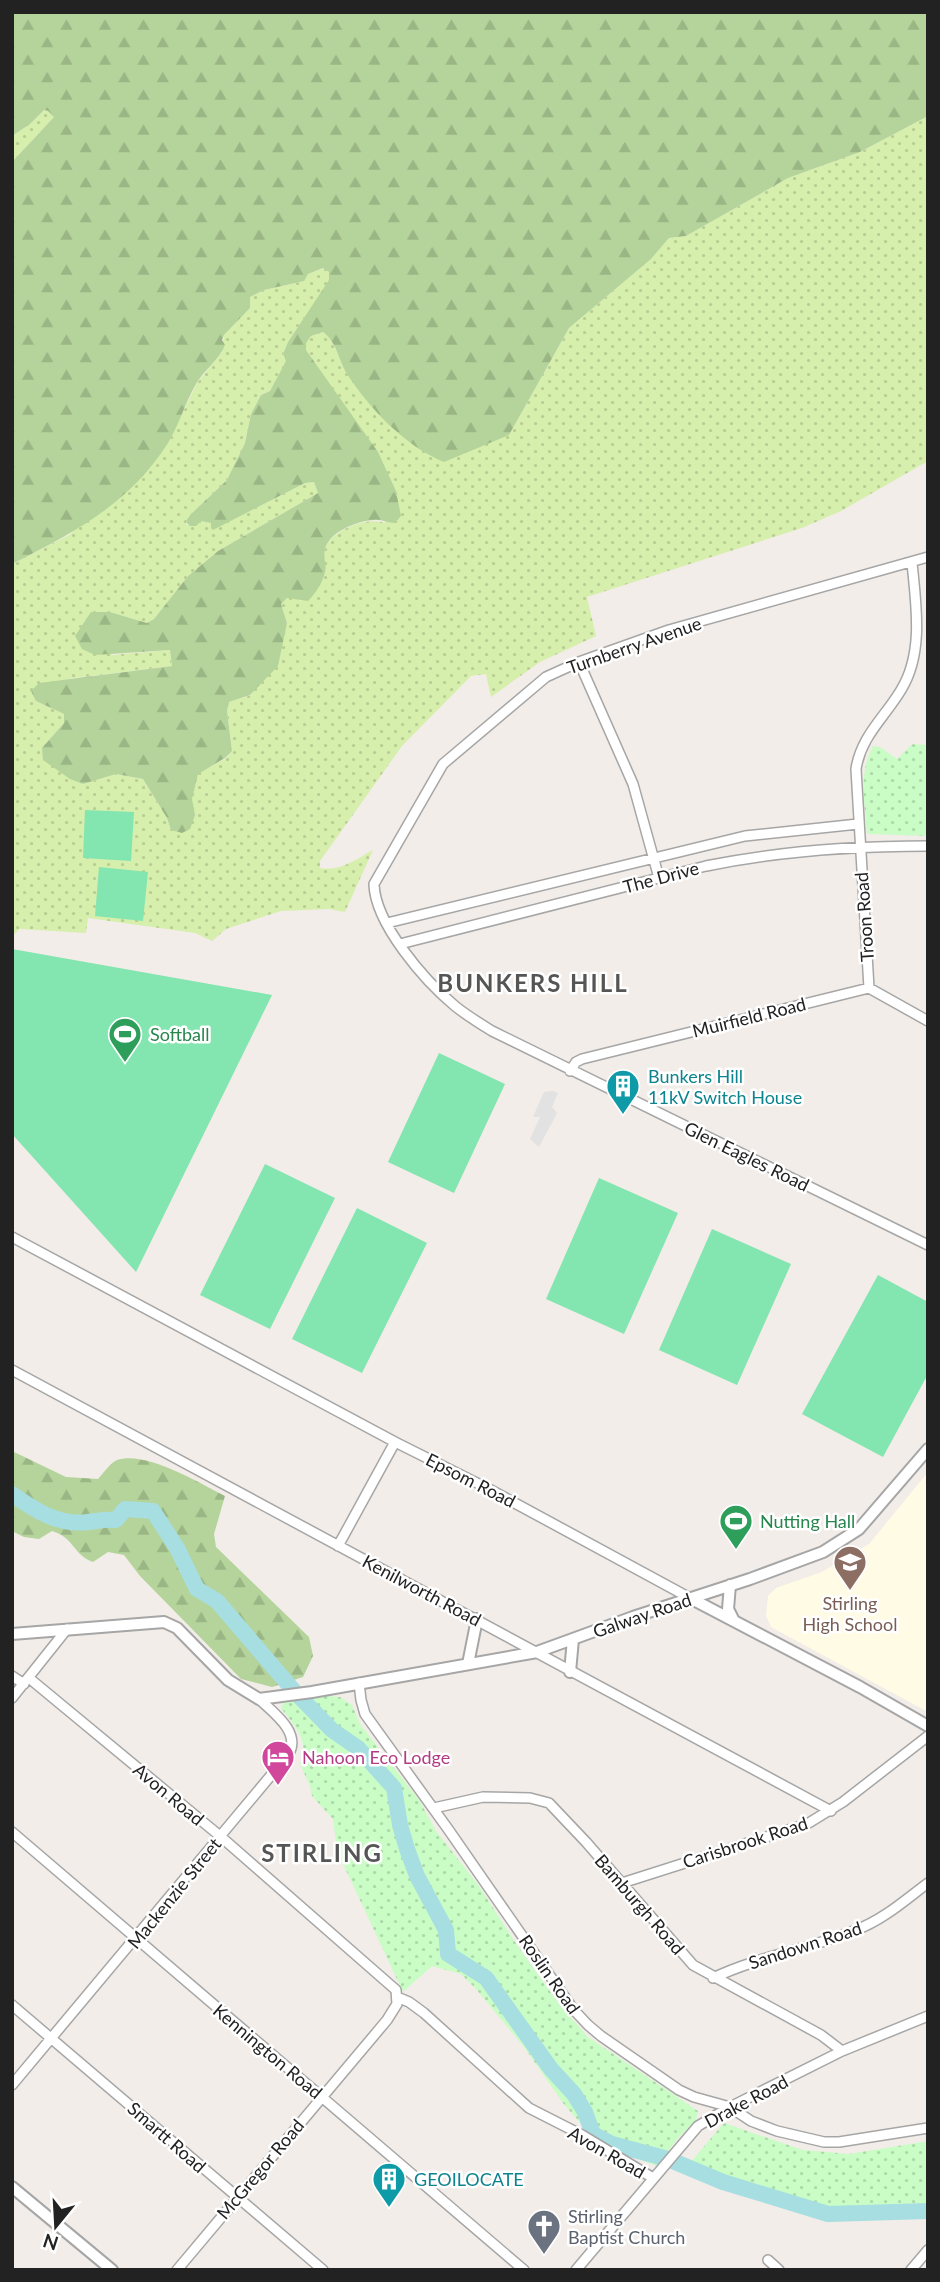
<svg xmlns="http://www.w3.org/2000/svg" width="940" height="2282" viewBox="0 0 940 2282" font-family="Lato,sans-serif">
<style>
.education{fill:#fffbe5}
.grass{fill:url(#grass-dots)}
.forest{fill:url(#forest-firs)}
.park{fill:url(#park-dots)}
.pitch{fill:#83e5af}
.parking{fill:#e2e2e2}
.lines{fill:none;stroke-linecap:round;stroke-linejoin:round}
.river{stroke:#a7dee2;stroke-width:16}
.minor-casing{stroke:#a6a6a6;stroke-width:12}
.tertiary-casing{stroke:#a6a6a6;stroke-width:14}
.minor{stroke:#fff;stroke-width:9}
.tertiary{stroke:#fff;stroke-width:10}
.labels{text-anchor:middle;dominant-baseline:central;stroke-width:5;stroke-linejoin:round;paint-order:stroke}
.street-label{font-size:18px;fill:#222;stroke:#fff}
.leisure-label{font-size:18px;fill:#27864d;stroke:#fff;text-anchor:start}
.culture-label{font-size:18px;fill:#0d838f;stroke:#fff;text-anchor:start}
.education-label{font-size:18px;fill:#785e54;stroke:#fff}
.hotel-label{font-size:18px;fill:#b23c85;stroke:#fff;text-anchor:start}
.worship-label{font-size:18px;fill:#5b616d;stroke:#fff;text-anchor:start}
.district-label{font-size:24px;font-weight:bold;letter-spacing:2px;fill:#555;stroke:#fff}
</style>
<defs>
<pattern id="grass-dots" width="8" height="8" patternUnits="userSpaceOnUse" patternTransform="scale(1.75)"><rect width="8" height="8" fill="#d7efac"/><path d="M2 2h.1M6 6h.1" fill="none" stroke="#b8cd94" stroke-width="1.8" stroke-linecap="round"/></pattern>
<pattern id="forest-firs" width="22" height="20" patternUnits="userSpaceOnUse" patternTransform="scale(1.75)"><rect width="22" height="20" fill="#b5d49b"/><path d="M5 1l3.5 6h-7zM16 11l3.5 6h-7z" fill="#9bb685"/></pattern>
<pattern id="park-dots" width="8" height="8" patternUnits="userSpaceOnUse" patternTransform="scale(1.75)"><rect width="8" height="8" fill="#c9fdc5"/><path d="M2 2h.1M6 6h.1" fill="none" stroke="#acd9a9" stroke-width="1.8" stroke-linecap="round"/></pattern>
</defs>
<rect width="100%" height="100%" fill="#f2ede8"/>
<path class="education" d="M928,1472V1712L771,1627L766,1616L768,1596L776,1588L822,1572L869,1544Z"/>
<path class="grass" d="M44,110L48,111L54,117L12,162V136L30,124Z
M928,116V461L841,511L802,528L587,597L596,636L540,662L491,697L486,674L471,676L402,746L320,861V868C339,872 357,859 373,850L345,912L329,909L281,911L226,929L212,941L195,933L88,918L86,933L20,929L12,936V564L69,535L169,441L197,383L222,352L224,335L250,308V297L264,290L303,281L308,274L324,268L329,272L330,280L288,342L283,354L287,361L270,391L261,395L251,414L245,443L227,480L190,515L186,522L187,525L201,521L211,523L214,529L305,483L314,482L318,493L218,551L188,576L154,619L147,623L110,612L111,655L170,650L172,666L68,679L36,701L64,714V723L42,748L83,784L116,774L143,779L167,818L171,830L195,815L191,799L198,773L225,759L232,751L227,711L229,702L251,695L287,623L281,604L287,598L295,597L301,601L325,572C325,565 323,556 325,550C329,530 369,516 385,523L341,401L306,350L305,343L311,336L323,332L329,336L347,373L509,435L569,328L651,259L669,238L686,236L788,178L860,152Z"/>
<path class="forest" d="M12,12H928V116L860,152L788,178L686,236L669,238L651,259L569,328L509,435L444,462C405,446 370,409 347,374C339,361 336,341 323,332L311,336L306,343V350L378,452L396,491L401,516L395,523C387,523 381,519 374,520C357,521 328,532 325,550C323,557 327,565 325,572C323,582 315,594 308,601L287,598L281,604L287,623L278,666L250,695L229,702L227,711L232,751L225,758L198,774L192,799L195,815L190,829L182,833L171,830L167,818L143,779L116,774L83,784L70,779L43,760L42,748L64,723V714L36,701L31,691L39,683L172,666L170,650L95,655L82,649L75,636L91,612H110L147,623L154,619L188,576L218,551L318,493L314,482L305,483L213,530L211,528V523L201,521L196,526H190L186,522L190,515L227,480L245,443L251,414L261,395L270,391L286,361L283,354L288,342L329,280V272L323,268L308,274L304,281L264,290L250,297V308L224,335L222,340L225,345C219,360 204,370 196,384C185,403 179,425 168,443C129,504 75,532 12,564V162L54,117L48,111L44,110L30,124L12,136Z
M12,1451L66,1477L98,1479C103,1474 110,1463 117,1460C145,1450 200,1483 225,1496L214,1534L216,1547L309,1637L313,1656L303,1677L272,1687L241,1679L140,1576L124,1555L108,1552L93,1562C72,1554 75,1538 52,1531L39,1539L24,1537L12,1531Z"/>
<path class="park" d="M912,744L928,745V836L867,834C865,804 858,773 873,746L880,747L897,759Z
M328,1696L340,1697L352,1705L360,1724L419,1800L436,1831L479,1886L515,1942L559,2004L588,2037L698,2111L696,2120L678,2138L657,2166L627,2155L592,2137L563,2103L524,2047L476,1989L461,1974L432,1966L403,1992L337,1851L333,1819L312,1796L310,1786L300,1764C311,1741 294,1725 281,1708L285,1700Z
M724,2123L803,2150L849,2154L928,2141V2203L821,2209L689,2164Z"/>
<path class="pitch" d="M85,810L134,812L131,861L83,858Z
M99,867L148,872L143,921L95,916Z
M12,949L272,995L136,1272L12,1134Z
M439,1053L505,1084L454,1193L388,1162Z
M265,1164L335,1198L270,1329L200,1295Z
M599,1178L678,1213L624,1334L546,1299Z
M357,1208L427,1243L362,1373L292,1339Z
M712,1229L791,1264L737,1385L659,1350Z
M878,1275L928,1302V1374L883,1457L802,1414Z"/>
<path class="parking" d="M553,1091L558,1093L552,1107L557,1113L539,1147L530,1139L540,1117H533L544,1092Z"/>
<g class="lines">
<path class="river" d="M12,1494C34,1510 59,1526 88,1522C98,1521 105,1519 116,1520L125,1509L153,1511L177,1548L197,1589L217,1601L294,1691L332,1730L358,1748L394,1788L400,1825L407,1849L417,1876L446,1930L448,1954L486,1978L551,2069L574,2094L585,2112L593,2134L612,2144L668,2159L723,2182L828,2214L928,2211"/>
<defs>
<path id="minor" d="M928,557L669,630L579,662L546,677L443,764L374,884C375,924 425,981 455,1006C466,1015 479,1023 492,1031L928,1245
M579,662L633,784L659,878
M387,923L745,836L858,824
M400,944L706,866C779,851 853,846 928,846
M869,988L856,769C861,736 885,717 901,690C924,653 916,604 912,563
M570,1071L576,1062L582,1059L869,988L928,1021
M12,1237L395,1442L489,1489L690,1598
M12,1370L831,1811
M338,1546L395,1442
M12,1676L24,1684
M29,1678L220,1836L396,1990L397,2004L387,2020L177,2270
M359,1683L361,1700L365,1714L448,1829L573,2009L588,2025L601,2036L679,2090L694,2097L730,2107L751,2121L777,2131L824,2142H839L928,2128
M12,1698L67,1629
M434,1808L483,1797L530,1798L549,1803L586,1842L693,1965L821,2035L842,2051
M12,1832L524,2270
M622,1883L807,1824L843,1802L928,1736
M713,1978C759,1956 810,1949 856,1930C883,1920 905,1900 928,1883
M397,1997L409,2002L424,2013L529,2108L582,2135L653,2178
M12,2005L323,2270
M12,2085L288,1755C302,1733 274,1713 259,1699
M768,2260L779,2270
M576,2270L698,2126L730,2107L842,2051L928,2016
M911,2270L928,2250"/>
<path id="tertiary" d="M730,1585L728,1609L733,1619
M690,1598L860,1687L928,1726
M12,1634L164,1622L177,1628L228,1680L259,1699L312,1692L537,1652L633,1617L750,1579L823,1552L859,1529L928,1449
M468,1664L477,1619
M570,1672L573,1639
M12,2187L112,2270"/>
</defs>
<use href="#minor" class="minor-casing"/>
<use href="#tertiary" class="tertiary-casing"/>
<use href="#minor" class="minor"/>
<use href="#tertiary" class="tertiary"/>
</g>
<defs>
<symbol id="stadium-pin" viewBox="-11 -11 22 30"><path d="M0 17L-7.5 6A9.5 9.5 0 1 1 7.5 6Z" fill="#2e9e5b" stroke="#fff"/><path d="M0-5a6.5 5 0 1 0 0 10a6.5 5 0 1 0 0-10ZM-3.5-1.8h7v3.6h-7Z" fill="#fff"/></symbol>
<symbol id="building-pin" viewBox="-11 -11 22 30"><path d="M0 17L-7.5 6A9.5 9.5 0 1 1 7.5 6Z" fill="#0f9aa8" stroke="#fff"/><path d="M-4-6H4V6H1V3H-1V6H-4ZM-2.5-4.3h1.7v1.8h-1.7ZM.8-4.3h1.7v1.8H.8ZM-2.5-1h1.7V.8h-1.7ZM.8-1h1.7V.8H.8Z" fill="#fff"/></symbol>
<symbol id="school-pin" viewBox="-11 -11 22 30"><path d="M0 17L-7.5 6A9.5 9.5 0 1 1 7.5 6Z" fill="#8d6e63" stroke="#fff"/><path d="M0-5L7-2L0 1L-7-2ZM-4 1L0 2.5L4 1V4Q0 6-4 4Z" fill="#fff"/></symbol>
<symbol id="hotel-pin" viewBox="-11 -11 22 30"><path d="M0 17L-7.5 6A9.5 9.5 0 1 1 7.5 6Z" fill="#d1479c" stroke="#fff"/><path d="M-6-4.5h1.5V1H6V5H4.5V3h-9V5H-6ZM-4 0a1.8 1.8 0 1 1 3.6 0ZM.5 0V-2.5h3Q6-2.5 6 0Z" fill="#fff"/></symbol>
<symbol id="church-pin" viewBox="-11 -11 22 30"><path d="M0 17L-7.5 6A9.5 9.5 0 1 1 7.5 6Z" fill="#6b7280" stroke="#fff"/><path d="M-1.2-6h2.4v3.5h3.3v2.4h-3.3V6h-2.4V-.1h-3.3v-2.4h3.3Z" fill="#fff"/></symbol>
</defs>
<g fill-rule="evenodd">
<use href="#stadium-pin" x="106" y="1015" width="38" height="52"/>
<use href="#building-pin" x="604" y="1067" width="38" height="52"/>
<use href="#stadium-pin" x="717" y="1502" width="38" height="52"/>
<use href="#school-pin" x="831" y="1543" width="38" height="52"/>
<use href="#hotel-pin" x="259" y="1738" width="38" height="52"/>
<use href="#building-pin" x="370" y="2160" width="38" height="52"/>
<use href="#church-pin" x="525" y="2207" width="38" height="52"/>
</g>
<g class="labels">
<g class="street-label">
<text transform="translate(634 645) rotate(-19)">Turnberry Avenue</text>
<text transform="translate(661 877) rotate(-15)">The Drive</text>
<text transform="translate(864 917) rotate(-94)">Troon Road</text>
<text transform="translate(749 1017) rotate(-14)">Muirfield Road</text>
<text transform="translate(747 1156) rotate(26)">Glen Eagles Road</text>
<text transform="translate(471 1480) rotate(27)">Epsom Road</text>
<text transform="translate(422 1590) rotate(28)">Kenilworth Road</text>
<text transform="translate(642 1615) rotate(-19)">Galway Road</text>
<text transform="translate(169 1794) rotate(40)">Avon Road</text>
<text transform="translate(745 1842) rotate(-18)">Carisbrook Road</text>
<text transform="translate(174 1893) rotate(-51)">Mackenzie Street</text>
<text transform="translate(640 1904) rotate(49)">Bamburgh Road</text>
<text transform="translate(805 1945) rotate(-18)">Sandown Road</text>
<text transform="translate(550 1974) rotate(55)">Roslin Road</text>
<text transform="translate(268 2051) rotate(40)">Kennington Road</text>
<text transform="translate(746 2101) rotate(-28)">Drake Road</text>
<text transform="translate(167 2137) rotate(41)">Smartt Road</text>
<text transform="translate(607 2152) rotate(30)">Avon Road</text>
<text transform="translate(260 2169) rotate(-50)">McGregor Road</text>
</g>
<g class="leisure-label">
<text x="150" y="1034">Softball</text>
<text x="760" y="1521">Nutting Hall</text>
</g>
<g class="culture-label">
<text x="648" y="1076">Bunkers Hill<tspan x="648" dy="21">11kV Switch House</tspan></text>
<text x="414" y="2179">GEOILOCATE</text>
</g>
<g class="education-label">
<text x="850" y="1603">Stirling<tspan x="850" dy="21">High School</tspan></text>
</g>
<g class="hotel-label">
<text x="302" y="1757">Nahoon Eco Lodge</text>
</g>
<g class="worship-label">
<text x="568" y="2216">Stirling<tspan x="568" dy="21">Baptist Church</tspan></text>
</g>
<g class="district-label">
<text x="533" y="982">BUNKERS HILL</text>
<text x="322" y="1852">STIRLING</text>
</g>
</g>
<rect width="940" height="2282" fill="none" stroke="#222222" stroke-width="28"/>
<g transform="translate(56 2226) rotate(198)" stroke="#ffffff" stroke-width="5" paint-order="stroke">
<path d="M0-5L12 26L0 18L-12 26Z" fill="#222222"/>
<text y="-10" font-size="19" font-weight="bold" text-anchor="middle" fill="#222222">N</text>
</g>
</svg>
